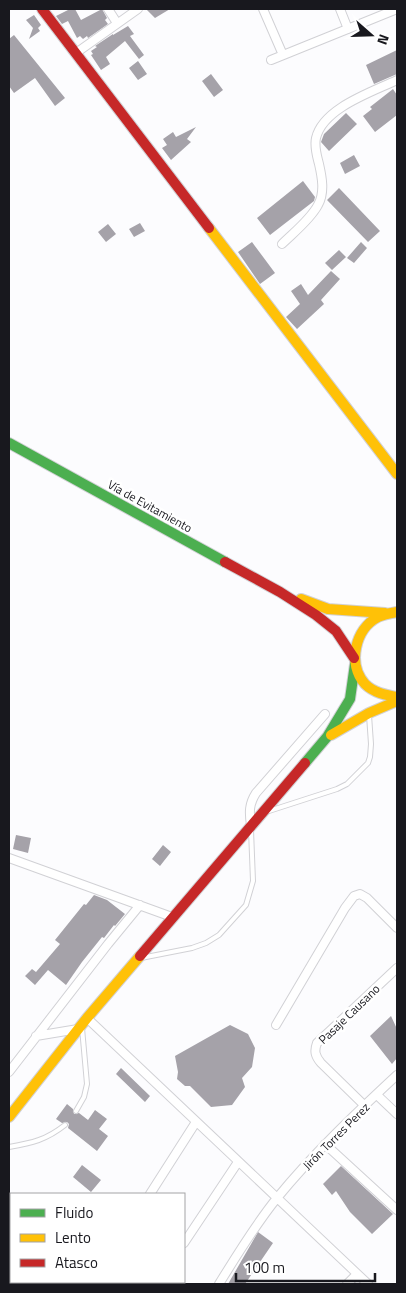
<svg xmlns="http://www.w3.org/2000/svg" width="406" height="1293" viewBox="0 0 406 1293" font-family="'Titillium Web',sans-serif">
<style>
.building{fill:#a5a2a9}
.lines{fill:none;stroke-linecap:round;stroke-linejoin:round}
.lane-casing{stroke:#d1d1d5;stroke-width:6}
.street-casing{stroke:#d1d1d5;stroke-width:10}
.fast-casing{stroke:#d1d1d5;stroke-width:12}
.slow-casing{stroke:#d1d1d5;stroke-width:12}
.jam-casing{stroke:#d1d1d5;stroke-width:12}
.lane{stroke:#fff;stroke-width:4}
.street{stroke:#fff;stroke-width:8}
.fast{stroke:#4caf50;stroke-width:10}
.slow{stroke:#ffc107;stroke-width:10}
.jam{stroke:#c62828;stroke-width:10}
.labels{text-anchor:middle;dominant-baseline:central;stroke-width:5;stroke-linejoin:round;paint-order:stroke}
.street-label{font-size:12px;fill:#18181e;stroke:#fff}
</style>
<rect width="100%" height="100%" fill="#fcfcfe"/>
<path class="building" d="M70,9H75L81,20L102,9L107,18L105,20L108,24L88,38L87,36L83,39L80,36L77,38L68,21L62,24L56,16Z
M146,9H170L155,18Z
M34,15L41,25L38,28L40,31L29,39L33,28L26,20Z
M128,26L134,34L130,36L144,55L139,59L125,41L106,57L110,64L101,70L91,55L93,54L91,51L97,47L95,46L113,34V35Z
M14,35L65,98L55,106L35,78L14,93L9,86V39Z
M397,50V74L374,84L366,65Z
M138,61L147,74L138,80L129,68Z
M211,74L223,90L214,97L202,81Z
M393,89L397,95V115L375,132L363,116L372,109L370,107Z
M346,113L357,124L329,151L321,142L324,134Z
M196,127L187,139L191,142L171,160L162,148L167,145L163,139L173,132L176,137Z
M354,155L360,166L345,174L340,163Z
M303,181L315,197L314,201L270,235L257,218Z
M339,188L380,231L368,242L327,200Z
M140,223L145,231L134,237L129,229Z
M108,224L116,234L106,242L98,232Z
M252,242L275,273L260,284L238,252Z
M361,242L367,248L354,263L347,258Z
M339,250L346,257L332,270L325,263Z
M331,271L340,279L321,300L324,304L297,329L286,317L300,304L291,291L301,284L308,295Z
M16,835L31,838L28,853L13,849Z
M163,845L171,852L160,866L152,859Z
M94,895L107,900L125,914L115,926L114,925L104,938L102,937L82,962L66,985L48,970L35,985L25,976L32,969L36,972L60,944L55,940L84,904L86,905Z
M391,1016L397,1029V1058L392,1064L370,1036Z
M230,1025L248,1034L255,1048L252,1067L242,1078L245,1087L232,1105L211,1107L190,1086H185L177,1079L178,1072L175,1056Z
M121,1068L150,1096L145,1102L116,1074Z
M67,1104L73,1109L74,1114L79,1113L88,1120L95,1110L107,1119L99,1129L108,1136L97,1151L68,1128L69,1124L67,1122L62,1123L56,1119Z
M82,1165L101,1180L91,1192L73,1177Z
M341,1166L393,1214L372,1234L350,1212L336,1191L332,1195L323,1184Z
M258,1232L273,1243L245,1284H228Z"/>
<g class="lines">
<defs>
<path id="lane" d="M269,811L337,789L347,784L368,763L370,757L371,744L369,715
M141,958L192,948L206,943L219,935L246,905L253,881L251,830
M76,1111L84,1097L87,1084L82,1028
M9,1147C32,1143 46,1140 65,1125"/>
<path id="street" d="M108,9L117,23
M263,9L283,55
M340,9L348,29
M76,53L138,9
M271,60L397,9
M282,244C293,233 310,220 318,205C325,193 322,177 319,164C317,156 314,147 316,138C323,108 372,92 397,80
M251,825C249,812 249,804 256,793L325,714
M9,858L172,917
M87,1018L368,1284
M276,1025L345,908L354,896L360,894L367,898L397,928
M36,1036L78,1029
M9,1072L108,944L140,905
M377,1095L397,1114
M365,1106L321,1063C315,1056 314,1051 317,1043L397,968
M325,1144L397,1210
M150,1194L196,1122
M184,1243L238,1162
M160,1284L161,1282
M219,1284C237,1255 255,1225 277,1198C313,1154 355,1114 397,1075
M347,1284L357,1274"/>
<path id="fast" d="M9,443L225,562
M305,763L327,737L350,699L355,664"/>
<path id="slow" d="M209,228L397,474
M301,599L328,609L385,613
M397,612C391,613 384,614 378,617C355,629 347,664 365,684C374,693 386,695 397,697
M331,735L369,713L397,701
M9,1117L87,1018L140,956
M9,1213L11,1215"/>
<path id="jam" d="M42,9L209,228
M225,562L280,592L316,615L336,631L354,658
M140,956L305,763
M128,1282L132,1284"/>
</defs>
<use href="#lane" class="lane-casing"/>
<use href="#street" class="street-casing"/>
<use href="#fast" class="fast-casing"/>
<use href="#slow" class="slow-casing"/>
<use href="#jam" class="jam-casing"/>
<use href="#lane" class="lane"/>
<use href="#street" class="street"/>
<use href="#fast" class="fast"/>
<use href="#slow" class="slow"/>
<use href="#jam" class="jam"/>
</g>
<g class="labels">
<g class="street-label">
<text transform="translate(150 506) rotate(29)">Vía de Evitamiento</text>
<text transform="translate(349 1014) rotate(-44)">Pasaje Causano</text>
<text transform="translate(336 1136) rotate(-45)">Jirón Torres Perez</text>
</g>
</g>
<rect width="406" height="1293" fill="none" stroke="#18181e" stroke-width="20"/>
<rect x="10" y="1193" width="175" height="90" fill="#ffffff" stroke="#a3a3a5"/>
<rect x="20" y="1209" width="25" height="8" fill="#4caf50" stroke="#a3a3a5"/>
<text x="55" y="1218" font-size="15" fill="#18181e">Fluido</text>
<rect x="20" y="1234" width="25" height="8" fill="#ffc107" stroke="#a3a3a5"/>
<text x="55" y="1243" font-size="15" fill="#18181e">Lento</text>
<rect x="20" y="1259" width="25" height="8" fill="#c62828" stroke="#a3a3a5"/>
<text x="55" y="1268" font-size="15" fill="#18181e">Atasco</text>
<g transform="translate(371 35) rotate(110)" stroke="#ffffff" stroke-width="4" paint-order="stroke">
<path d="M0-4L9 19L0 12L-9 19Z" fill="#18181e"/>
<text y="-8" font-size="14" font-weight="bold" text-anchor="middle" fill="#18181e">N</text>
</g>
<path d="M236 1273v8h139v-8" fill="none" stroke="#18181e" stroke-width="2.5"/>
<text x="244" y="1273" font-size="15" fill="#18181e" stroke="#ffffff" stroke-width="4" paint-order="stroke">100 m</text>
</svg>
